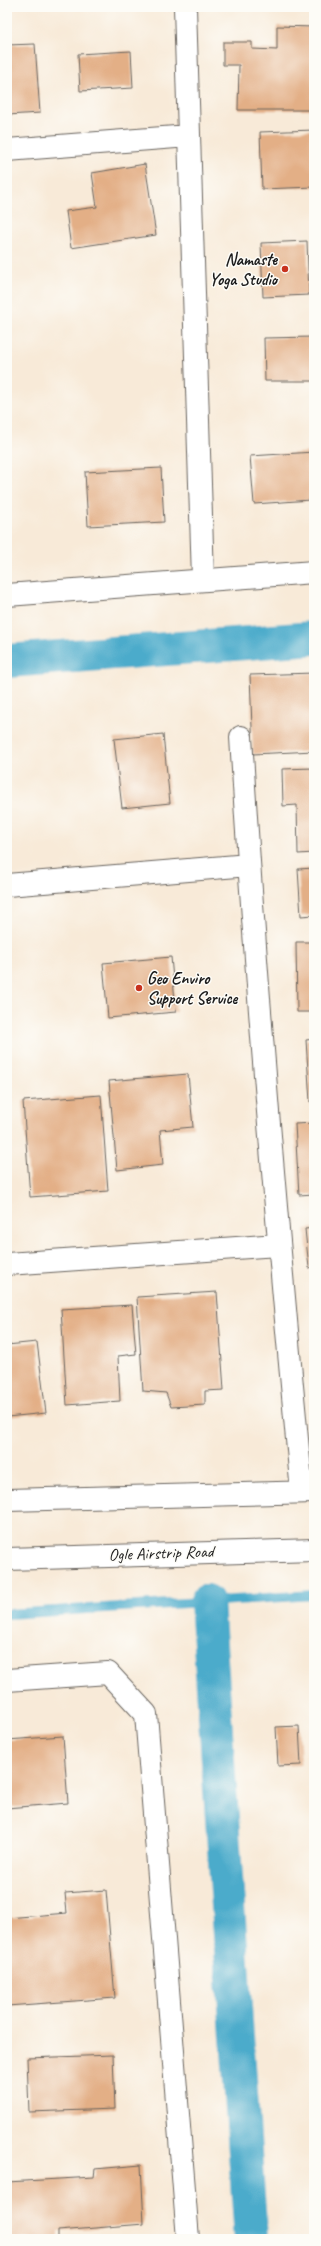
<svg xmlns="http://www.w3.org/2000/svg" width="321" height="2246" viewBox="0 0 321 2246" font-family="Caveat,sans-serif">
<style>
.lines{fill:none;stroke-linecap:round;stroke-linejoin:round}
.stream{stroke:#4cabcb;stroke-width:10}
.canal{stroke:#4cabcb;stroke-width:34}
.building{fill:#e3af86}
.minor-casing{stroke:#69645e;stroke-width:24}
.minor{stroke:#fff;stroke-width:22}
.poi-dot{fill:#c8321e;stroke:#fdfcf7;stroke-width:1.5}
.labels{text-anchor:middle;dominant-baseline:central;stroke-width:3;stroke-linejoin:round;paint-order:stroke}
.poi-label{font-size:17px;font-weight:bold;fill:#1c1c1c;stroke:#fdfcf7;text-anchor:end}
.street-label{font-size:17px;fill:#1c1c1c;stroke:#fdfcf7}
</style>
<rect width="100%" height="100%" fill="#fdfcf7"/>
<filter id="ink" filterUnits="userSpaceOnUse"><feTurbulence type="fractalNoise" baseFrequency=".025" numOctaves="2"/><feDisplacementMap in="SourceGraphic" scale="8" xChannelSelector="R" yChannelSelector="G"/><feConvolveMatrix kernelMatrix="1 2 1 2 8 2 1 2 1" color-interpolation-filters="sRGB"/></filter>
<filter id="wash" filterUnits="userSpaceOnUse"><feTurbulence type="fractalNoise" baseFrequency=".012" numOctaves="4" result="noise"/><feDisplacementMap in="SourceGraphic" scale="16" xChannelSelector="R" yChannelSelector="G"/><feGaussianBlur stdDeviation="0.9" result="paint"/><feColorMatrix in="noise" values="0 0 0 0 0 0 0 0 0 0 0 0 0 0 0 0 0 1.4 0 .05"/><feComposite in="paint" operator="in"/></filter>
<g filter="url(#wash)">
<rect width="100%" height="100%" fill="#f8ead8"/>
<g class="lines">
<path class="stream" d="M7,1614L314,1595"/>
<path class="canal" d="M7,661L314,638
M207,1601L251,2239"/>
</g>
<g id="blocks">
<path class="building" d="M277,26L314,27L313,110H238L239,65H223V42H252V49L277,50Z
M35,44L40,113L7,115V45Z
M131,51L133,88L80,91L78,54Z
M314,130V187L262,189L260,132Z
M145,164L156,235L71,248L66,211L97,207L92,173Z
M307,241L309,295L263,297L261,243Z
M314,337V381H265L264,338Z
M314,452V506L311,500L254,504L250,456Z
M161,468L164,522L88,526L85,472Z
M314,673V751L253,754L250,675Z
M163,734L170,803L122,808L114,739Z
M314,768V853L298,854L297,805L283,806L282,769Z
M314,868V915L301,916L298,869Z
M296,942H314V1012H297Z
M171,957L176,1012L108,1018L103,963Z
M314,1039V1102H310L306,1040Z
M188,1074L193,1127L160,1130L163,1165L117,1170L109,1081Z
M101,1095L108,1191L30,1197L23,1101Z
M314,1123V1194L299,1195L295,1124Z
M314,1228V1267L309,1268L305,1229Z
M217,1292L224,1390L205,1391V1405L171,1407L166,1393L143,1391L137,1297Z
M132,1305L136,1354L118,1356L120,1401L67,1405L61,1309Z
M37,1342L46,1413L7,1417V1345Z
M299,1726L301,1765L278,1766L276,1727Z
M63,1736L68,1803L7,1808V1740Z
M106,1890L115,1998L7,2006V1918L67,1913L65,1893Z
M113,2055L115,2109L29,2112L27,2058Z
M141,2165L144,2224L58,2231V2239H7V2182L94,2177L95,2169Z"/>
</g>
</g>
<g filter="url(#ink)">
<use href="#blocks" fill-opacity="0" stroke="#69645e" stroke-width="1"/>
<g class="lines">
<defs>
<path id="minor" d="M185,7L203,579
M7,150L189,136
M7,595L314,572
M241,737C256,989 278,1241 302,1492
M7,885L249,865
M7,1264L278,1245
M7,1500L314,1492
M7,1559L314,1550
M7,1680L108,1673L146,1714L188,2239"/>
</defs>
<use href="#minor" class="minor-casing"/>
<use href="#minor" class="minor"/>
</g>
</g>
<g class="poi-dot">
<circle cx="285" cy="269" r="4"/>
<circle cx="139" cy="988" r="4"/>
</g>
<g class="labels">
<g class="poi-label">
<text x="277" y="259">Namaste<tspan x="277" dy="20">Yoga Studio</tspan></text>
<text x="147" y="978" text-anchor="start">Geo Enviro<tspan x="147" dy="20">Support Service</tspan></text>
</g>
<g class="street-label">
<text transform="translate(161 1553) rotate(-2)">Ogle Airstrip Road</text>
</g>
</g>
<rect width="321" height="2246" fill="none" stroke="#fdfcf7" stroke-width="24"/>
</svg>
